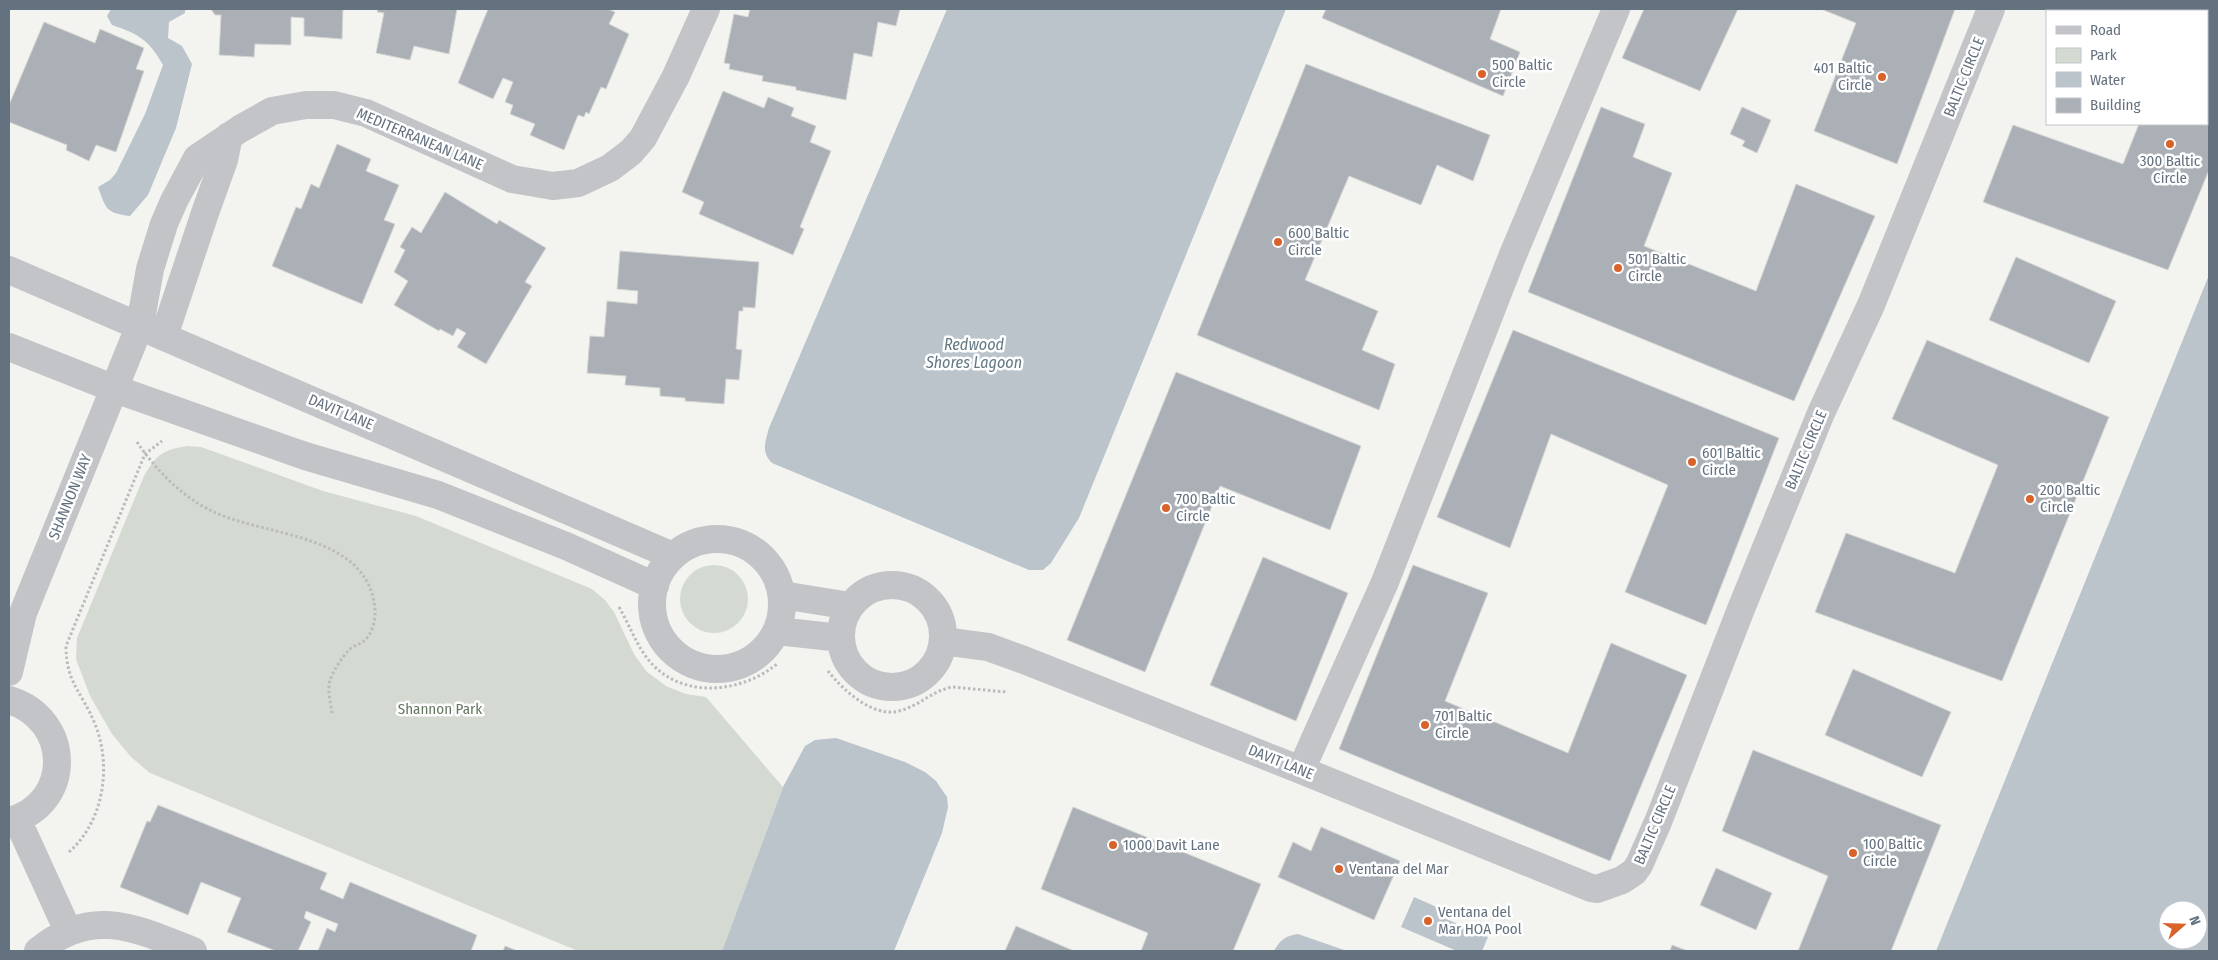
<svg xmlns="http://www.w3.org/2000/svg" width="2218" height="960" viewBox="0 0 2218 960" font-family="'Fira Sans Condensed',sans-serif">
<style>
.green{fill:#d4dad1}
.water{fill:#bac4ca;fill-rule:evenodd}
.building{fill:#aab0b5;stroke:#d5d5d3}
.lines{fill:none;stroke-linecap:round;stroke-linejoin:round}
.path{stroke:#b9bbbd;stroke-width:3;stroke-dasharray:2.5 2.5;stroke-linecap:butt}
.minor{stroke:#c2c4c8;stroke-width:28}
.poi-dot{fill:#d9612a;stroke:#fff;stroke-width:2}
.labels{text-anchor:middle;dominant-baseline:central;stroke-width:5;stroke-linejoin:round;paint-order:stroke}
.poi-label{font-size:15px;fill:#64717f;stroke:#fff;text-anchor:start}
.street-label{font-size:15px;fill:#64717f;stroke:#fff}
.park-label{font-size:15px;fill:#657763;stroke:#fff}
.water-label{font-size:16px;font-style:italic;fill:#647984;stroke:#fff}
</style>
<rect width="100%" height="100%" fill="#f3f4f0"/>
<path class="green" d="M188,446L201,447L323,491L416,516L592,589L605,600L614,612L634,654L647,672L666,686L686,694L706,697L783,787L722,951H578L150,773L131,757L112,734L90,696L76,659L77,638L144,476C157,454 162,450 188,446Z
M680 599a34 34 0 1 1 68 0a34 34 0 1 1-68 0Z"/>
<path class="water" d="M111,9H185V13L169,22L168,38L182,46L192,64L176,128L148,195L130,216C106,213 106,209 98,187L110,180L116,173L145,114L163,65C149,40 139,34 112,25L107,16Z
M947,9H1286L1079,518L1051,563L1043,570H1029L772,463C761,451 765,443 769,428Z
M2209,275V951H1936ZM2168,910H2198V940H2168Z
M836,738L905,762L925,772L936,781L947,797L948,807L942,833L894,951H722L783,787L805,746L815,740Z
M1414,897L1439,908L1437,915L1488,937L1482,951H1457L1401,927Z
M1298,934L1347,951H1274C1280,940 1285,936 1298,934Z"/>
<path class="building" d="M211,9H343L342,39L304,36V18L291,17V45L255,44L254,57L219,55L221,15H215Z
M378,9H457L449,54L414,46L410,60L376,53L384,13L377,12Z
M488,9H607L615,12L609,24L629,34L606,89L601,87L589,114L586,112L584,117L578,115L564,150L530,135L535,124L510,114L513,105L505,102L513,82L503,78L493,99L458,83Z
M750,9H900L896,26L878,22L872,57L854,53L846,100L796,90V87L762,81L763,76L729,69L730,64L724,63L734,14L748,17Z
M1326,9H1501L1490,39L1520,52L1503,96L1322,18Z
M1644,9H1738L1700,91L1622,58Z
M1821,9H1955L1897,164L1814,131L1856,23Z
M2066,9H2209V170L2168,270L1983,202L2013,125L2123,164L2139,124H2207V11H2072Z
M44,22L95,43L100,29L144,48L136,69L144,71L116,152L96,145L89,161L66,150L67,145L9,122V105Z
M1306,64L1490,135L1473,181L1437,165L1421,205L1349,176L1305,280L1378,311L1362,350L1395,364L1379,410L1197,335Z
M723,91L764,108L768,97L794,108L791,116L816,126L810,142L831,151L800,227L804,229L793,255L699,214L704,202L682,192Z
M1601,107L1645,124L1633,157L1672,173L1644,246L1756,291L1796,184L1875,216L1794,401L1528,292Z
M1742,107L1771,120L1757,153L1742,146L1745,141L1730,134Z
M337,144L371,159L366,171L399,185L384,220L395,224L362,304L272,266L296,207L301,209L311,184L319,188Z
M445,192L497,224L499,220L546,248L525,282L532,286L486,364L457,347L466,333L457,328L453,336L440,329L439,331L394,305L408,281L394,272L405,250L400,247L412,227L421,233Z
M620,251L759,262L755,308L743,307V311H739L736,349L742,350L739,380L726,379L724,404L685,401V398L660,396V388L625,385L626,376L587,373L590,336L604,337L607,301L637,304L638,291L617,289Z
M2016,257L2116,301L2089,363L1989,320Z
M1513,330L1779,438L1706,625L1625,592L1668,485L1551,434L1510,548L1437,517Z
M1927,340L2109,417L2002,681L1815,612L1846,533L1955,573L1998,465L1892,419Z
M1176,372L1361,446L1330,530L1220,486L1145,672L1067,640Z
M1263,557L1348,593L1296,721L1210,685Z
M1413,565L1488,593L1445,701L1568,753L1611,643L1687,675L1610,861L1339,749Z
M1853,669L1951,712L1922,777L1825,735Z
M1753,750L1941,825L1891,951H1798L1828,876L1722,831Z
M158,805L327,873L320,889L343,899L350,882L477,935L471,951H318L327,928L335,932L338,924L306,911L304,918L311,922L298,951H276L227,932L241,898L201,882L188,915L120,887L147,821L150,822Z
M1073,807L1261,884L1233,951H1141L1148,933L1041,889Z
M1321,827L1400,861L1374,920L1278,877L1293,842L1311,851Z
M1716,868L1772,893L1756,930L1700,905Z
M1016,926L1074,951H1005Z
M1672,945L1688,951H1670Z
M505,946L518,951H503Z"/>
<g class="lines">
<path class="path" d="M137,442C156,470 183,498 214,512C267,537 369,533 375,610C376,620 372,634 364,641C359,645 352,646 348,651C342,658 333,671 330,680C327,689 331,704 332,714
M619,607C629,624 635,642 647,658C679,700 740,694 777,664
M828,671C843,690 873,718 899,711C919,706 932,691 952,687L1007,692
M69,852C104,821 112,766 95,724C82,692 66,683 66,646L145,454L162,441"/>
<path class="minor" d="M9,270L673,556
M164,336L205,213L224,160L229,136
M9,347L115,389L305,456L438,495L566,546L655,586
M652 604a65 65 0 1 1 130 0a65 65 0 1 1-130 0Z
M841 636a51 51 0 1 1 102 0a51 51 0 1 1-102 0Z
M782,595L850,606
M777,631L841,638
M943,641L988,647L1024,660L1301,770L1591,888L1597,889L1622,880L1634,872L1639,865L1658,822L1741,609L1821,413L1871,305L1991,9
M9,672L23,613L140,325L150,269L164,224L174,201L197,158L240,129L272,111L306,105H334L366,113L512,179L553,186L578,183L610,168L631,152L643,138L676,76L706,9
M9,700C72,719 74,804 9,821
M1301,770L1385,582L1512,257L1616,9
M17,819L68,931
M38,951C92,906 136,928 193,951"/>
</g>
<g class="poi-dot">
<circle cx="1482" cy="74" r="5"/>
<circle cx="1882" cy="77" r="5"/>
<circle cx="2170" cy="144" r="5"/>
<circle cx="1278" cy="242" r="5"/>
<circle cx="1618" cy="268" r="5"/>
<circle cx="1692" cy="462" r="5"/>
<circle cx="2030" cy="499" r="5"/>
<circle cx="1166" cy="508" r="5"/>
<circle cx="1425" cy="725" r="5"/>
<circle cx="1113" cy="845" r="5"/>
<circle cx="1853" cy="853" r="5"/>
<circle cx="1339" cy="869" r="5"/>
<circle cx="1428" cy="921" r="5"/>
</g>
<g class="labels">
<g class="poi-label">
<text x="1492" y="65">500 Baltic<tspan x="1492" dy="17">Circle</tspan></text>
<text x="1872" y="68" text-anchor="end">401 Baltic<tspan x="1872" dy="17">Circle</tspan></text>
<text x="2170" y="161" text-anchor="middle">300 Baltic<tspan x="2170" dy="17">Circle</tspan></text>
<text x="1288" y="233">600 Baltic<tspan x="1288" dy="17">Circle</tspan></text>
<text x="1628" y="259">501 Baltic<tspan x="1628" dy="17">Circle</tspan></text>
<text x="1702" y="453">601 Baltic<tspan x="1702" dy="17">Circle</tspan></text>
<text x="2040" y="490">200 Baltic<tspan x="2040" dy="17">Circle</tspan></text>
<text x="1176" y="499">700 Baltic<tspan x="1176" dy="17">Circle</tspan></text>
<text x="1435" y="716">701 Baltic<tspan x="1435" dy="17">Circle</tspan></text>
<text x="1863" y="844">100 Baltic<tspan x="1863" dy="17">Circle</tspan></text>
<text x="1123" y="845">1000 Davit Lane</text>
<text x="1349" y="869">Ventana del Mar</text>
<text x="1438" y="912">Ventana del<tspan x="1438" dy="17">Mar HOA Pool</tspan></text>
</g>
<g class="street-label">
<text transform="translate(1964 77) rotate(-68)">BALTIC CIRCLE</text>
<text transform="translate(420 139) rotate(23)">MEDITERRANEAN LANE</text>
<text transform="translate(341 412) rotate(23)">DAVIT LANE</text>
<text transform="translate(1806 450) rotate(-67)">BALTIC CIRCLE</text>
<text transform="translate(70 497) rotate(-68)">SHANNON WAY</text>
<text transform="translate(1281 762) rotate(22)">DAVIT LANE</text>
<text transform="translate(1655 825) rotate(-67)">BALTIC CIRCLE</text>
</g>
<g class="park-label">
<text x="440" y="709">Shannon Park</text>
</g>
<g class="water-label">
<text x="974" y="344">Redwood<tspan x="974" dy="18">Shores Lagoon</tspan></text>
</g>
</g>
<rect width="2218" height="960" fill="none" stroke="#64717f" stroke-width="20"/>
<rect x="2046" y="10" width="162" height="115" fill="#ffffff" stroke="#c1c6cc"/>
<rect x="2056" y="26" width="25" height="8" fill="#c2c4c8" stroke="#c1c6cc"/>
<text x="2090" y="35" font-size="15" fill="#64717f">Road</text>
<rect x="2056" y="48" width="25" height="15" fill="#d4dad1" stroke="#c1c6cc"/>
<text x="2090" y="60" font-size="15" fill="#64717f">Park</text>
<rect x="2056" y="72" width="25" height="15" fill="#bac4ca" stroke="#c1c6cc"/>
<text x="2090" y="85" font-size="15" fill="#64717f">Water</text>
<rect x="2056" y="98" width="25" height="15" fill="#aab0b5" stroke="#c1c6cc"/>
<text x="2090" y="110" font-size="15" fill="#64717f">Building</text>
<g transform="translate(2183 925) rotate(70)"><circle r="24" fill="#ffffff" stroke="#c1c6cc"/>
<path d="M0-4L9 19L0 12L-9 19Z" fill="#d9612a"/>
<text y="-8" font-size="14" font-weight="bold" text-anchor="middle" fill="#64717f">N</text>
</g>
</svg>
